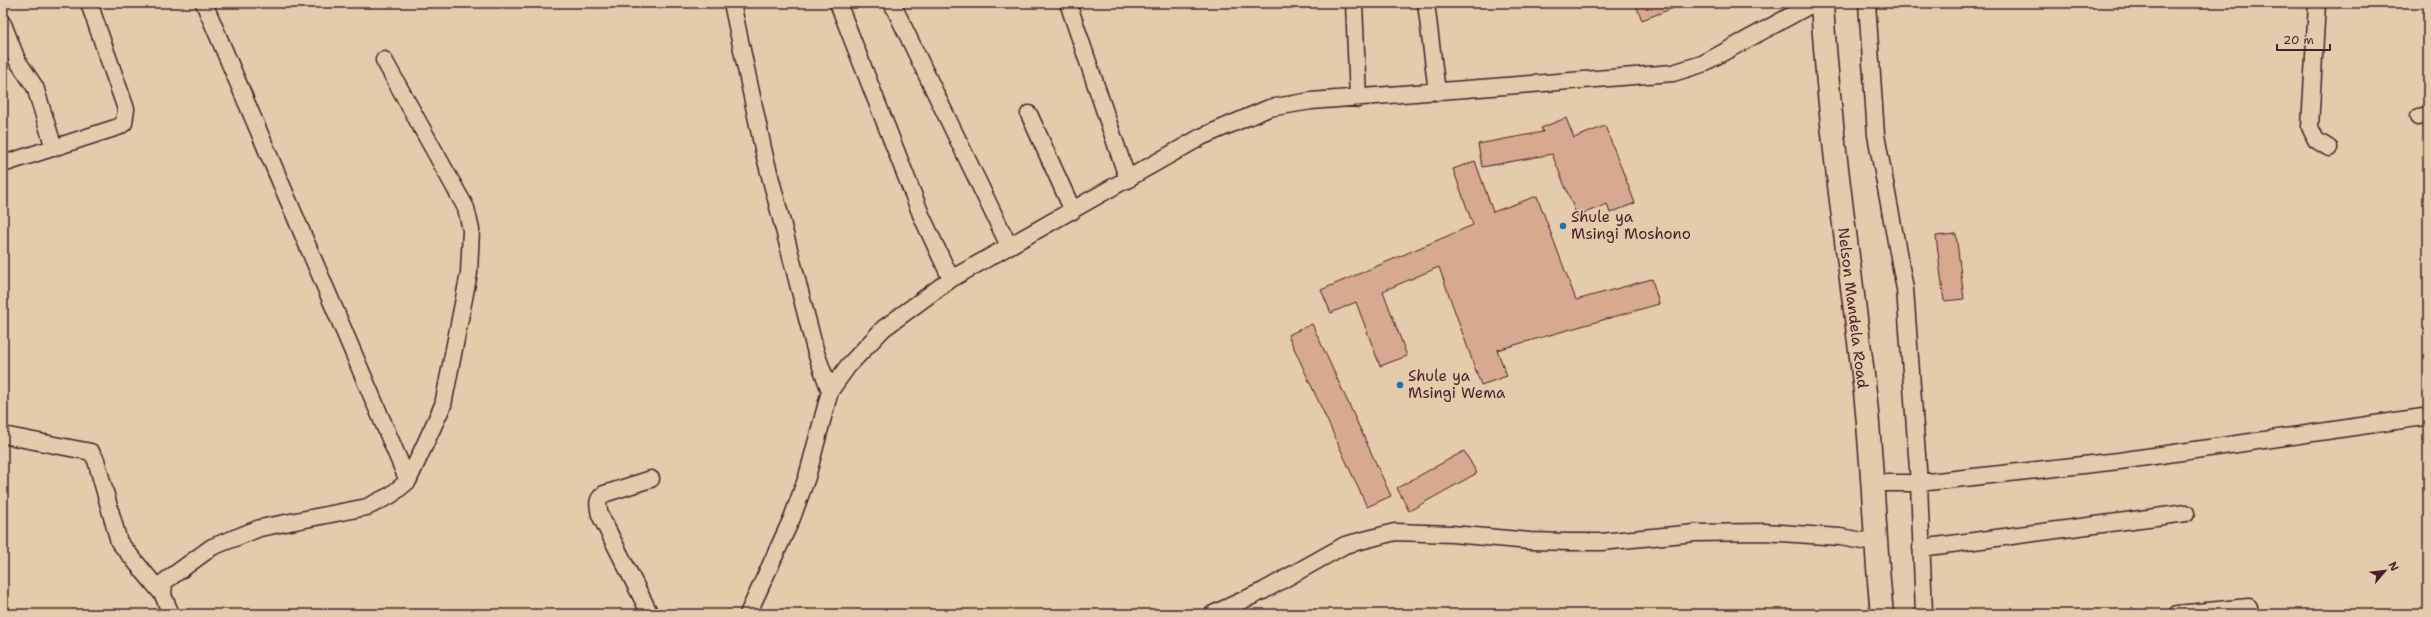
<svg xmlns="http://www.w3.org/2000/svg" width="2431" height="617" viewBox="0 0 2431 617" font-family="'Shantell Sans',sans-serif">
<style>
.building{fill:#d7a990;stroke:#4a1f2b}
.lines{fill:none;stroke-linecap:round;stroke-linejoin:round}
.minor-casing{stroke:#4a1f2b;stroke-width:19}
.secondary-casing{stroke:#4a1f2b;stroke-width:25}
.minor{stroke:#e3cbab;stroke-width:16}
.secondary{stroke:#e3cbab;stroke-width:22}
.poi-dot{fill:#1f6fb2;stroke:#e3cbab;stroke-width:1.5}
.labels{text-anchor:middle;dominant-baseline:central;stroke-width:3;stroke-linejoin:round;paint-order:stroke}
.poi-label{font-size:15px;fill:#4a1f2b;stroke:#e3cbab;text-anchor:start}
.street-label{font-size:15px;fill:#4a1f2b;stroke:#e3cbab}
</style>
<rect width="100%" height="100%" fill="#e3cbab"/>
<filter id="ink" filterUnits="userSpaceOnUse"><feTurbulence type="fractalNoise" baseFrequency=".025" numOctaves="2"/><feDisplacementMap in="SourceGraphic" scale="8" xChannelSelector="R" yChannelSelector="G"/><feConvolveMatrix kernelMatrix="1 2 1 2 8 2 1 2 1" color-interpolation-filters="sRGB"/></filter>
<g filter="url(#ink)">
<path class="building" d="M1635,3H1684V4L1642,20Z
M1566,118L1574,138L1605,126L1635,203L1610,213L1607,204L1577,216L1552,154L1482,167L1478,144L1543,132L1541,128Z
M1475,161L1493,212L1537,196L1576,300L1652,279L1659,304L1497,350L1507,376L1481,385L1439,267L1383,291L1407,356L1380,366L1356,302L1331,313L1321,290L1473,225L1453,169Z
M1956,234L1964,299L1944,301L1936,236Z
M1312,324L1391,496L1367,507L1288,335Z
M1464,451L1477,473L1409,511L1397,488Z"/>
<g class="lines">
<defs>
<path id="minor" d="M204,3L408,481
M732,3L764,153L816,353L830,391
M838,3L922,217L951,279
M892,3L1009,246
M1068,3L1128,180
M1354,3L1358,99
M1426,3L1437,92
M1867,3L1876,135L1905,289L1919,483L1924,614
M2317,3L2310,127L2316,140L2329,148
M3,24L17,60L35,87L54,148
M1029,114L1073,211
M2418,117L2428,115
M3,164L118,127L124,123L126,109L89,3
M3,435L91,452L96,460L119,542L163,595
M1872,483H1919L2119,461L2423,417
M1921,548L2186,513
M171,614L163,595L164,582L212,547L260,528L367,507L391,495L408,481L443,405L469,273L471,230L466,208L384,60
M650,614L600,515C598,505 596,500 604,494L651,479
M748,614L792,518L807,477L830,391L848,366L884,328L951,279L1201,137L1269,108L1311,101L1673,73L1702,64L1814,3
M1213,614L1263,591L1345,545L1395,532L1452,534L1530,541L1569,542H1601L1695,533L1764,532L1840,537L1875,543
M2177,614L2249,607"/>
<path id="secondary" d="M1822,3C1829,131 1849,256 1864,383C1873,460 1874,537 1882,614"/>
</defs>
<use href="#minor" class="minor-casing"/>
<use href="#secondary" class="secondary-casing"/>
<use href="#minor" class="minor"/>
<use href="#secondary" class="secondary"/>
</g>
</g>
<g class="poi-dot">
<circle cx="1563" cy="226" r="4"/>
<circle cx="1400" cy="385" r="4"/>
</g>
<g class="labels">
<g class="poi-label">
<text x="1571" y="217">Shule ya<tspan x="1571" dy="17">Msingi Moshono</tspan></text>
<text x="1408" y="376">Shule ya<tspan x="1408" dy="17">Msingi Wema</tspan></text>
</g>
<g class="street-label">
<text transform="translate(1853 308) rotate(83)">Nelson Mandela Road</text>
</g>
</g>
<rect width="2431" height="617" fill="none" stroke="#e3cbab" stroke-width="16"/>
<rect x="8" y="8" width="2415" height="601" fill="none" stroke="#4a1f2b" stroke-width="1.5" filter="url(#ink)"/>
<g transform="translate(2385 571) rotate(62)" stroke="#e3cbab" stroke-width="3" paint-order="stroke">
<path d="M0-3L7 15L0 10L-7 15Z" fill="#4a1f2b"/>
<text y="-6" font-size="11" font-weight="bold" text-anchor="middle" fill="#4a1f2b">N</text>
</g>
<path d="M2277 44v6h53v-6" fill="none" stroke="#4a1f2b" stroke-width="2"/>
<text x="2283" y="44" font-size="12" fill="#4a1f2b" stroke="#e3cbab" stroke-width="3" paint-order="stroke">20 m</text>
</svg>
